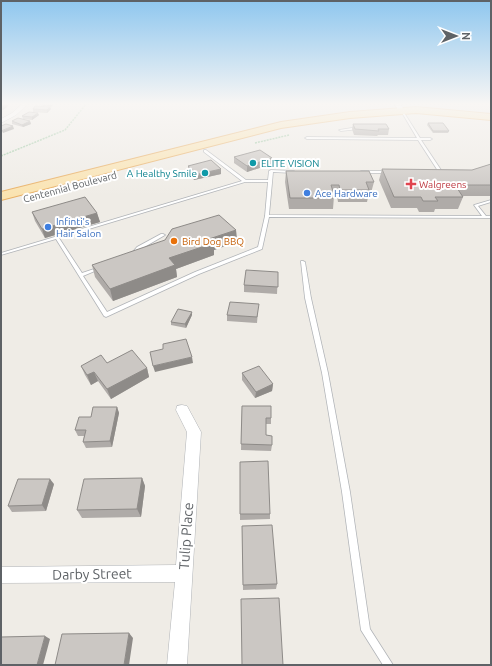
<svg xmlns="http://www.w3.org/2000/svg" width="492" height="666" viewBox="0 0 492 666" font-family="Ubuntu,sans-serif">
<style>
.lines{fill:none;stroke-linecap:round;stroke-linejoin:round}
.lane-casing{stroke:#b1b4b8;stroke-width:1.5}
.street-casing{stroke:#b1b4b8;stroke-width:1}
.primary-casing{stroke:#e9b065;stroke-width:2}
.path{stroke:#9fc8a4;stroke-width:1.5;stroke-dasharray:2 1;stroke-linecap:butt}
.lane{fill:#fff;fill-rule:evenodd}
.street{fill:#fff;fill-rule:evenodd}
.primary{fill:#fae3b0;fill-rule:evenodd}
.wall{fill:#afaba8}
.shaded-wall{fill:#8e8b88}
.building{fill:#cbc7c3;stroke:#8e8b88}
.culture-dot{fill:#0f9aa8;stroke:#fff;stroke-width:1.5}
.health-dot{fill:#e0444e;stroke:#fff;stroke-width:1.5}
.shop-dot{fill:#3f7fe0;stroke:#fff;stroke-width:1.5}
.food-dot{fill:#e8710a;stroke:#fff;stroke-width:1.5}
.labels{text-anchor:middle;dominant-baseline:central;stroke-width:4;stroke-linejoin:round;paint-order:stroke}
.far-culture-label{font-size:10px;fill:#0d838f;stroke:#fff;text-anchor:start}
.far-health-label{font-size:10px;fill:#be3a42;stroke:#fff;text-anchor:start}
.far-street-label{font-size:10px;fill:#5e6266;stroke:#fff}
.far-shop-label{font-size:10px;fill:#366cbe;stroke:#fff;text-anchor:start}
.far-food-label{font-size:10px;fill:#c56008;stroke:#fff;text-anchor:start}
.near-street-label{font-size:14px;fill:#5e6266;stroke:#fff}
</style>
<rect width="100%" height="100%" fill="#efece6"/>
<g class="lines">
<defs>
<path id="lane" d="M401,111H403L420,138H430L432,139L430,140H421L443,173L442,174H440L418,140L307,139L305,138L307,137L417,138Z
M358,127H359V129L341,131L339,130Z
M204,150H206L246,180H268L269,171L271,170L294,171L295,172L293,173L273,172L269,215L482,216L474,205L491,200V202L478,206L486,216H491V218L269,217L262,249L199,274L106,317L104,316L56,239L1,255V253L242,181L204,152ZM245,182H268L265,216L258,247L195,272L107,312L83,276L102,268L100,267L82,273L59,238Z
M361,171H387L389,172L387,173H362L360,172Z
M161,234H163L165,235L141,249L135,255H133L131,254L137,247Z
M301,261H303L305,262L311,298L328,373L350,492L370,629L393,665H383L361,630L342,492L322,373L305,298L301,262Z"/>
<path id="street" d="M23,103H29L16,115L1,123V119L12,113Z
M394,103H400L405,112L404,113H400Z
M182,405L187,406L201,432L187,665H167L175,582L1,583V567L176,565L187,432L176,410L177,406Z"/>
<path id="primary" d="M416,107L491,114V120L416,113L350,118L281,128L1,200V192L281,122L350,112Z"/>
</defs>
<use href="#lane" class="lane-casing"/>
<use href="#street" class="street-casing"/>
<use href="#primary" class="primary-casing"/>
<path class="path" d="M255,143L289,135
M1,156L65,130L87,103"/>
<use href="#lane" class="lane"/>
<use href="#street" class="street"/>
<use href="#primary" class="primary"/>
</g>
<path class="wall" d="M1,103H11L9,105H8V106L3,110H1Z
M39,103H54L51,107H50L51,109L47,113L33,112V109L42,106V105H40Z
M39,115L32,120L23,119L22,116Z
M12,121H30L31,124L23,127L12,124Z
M428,123L449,131L448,133H433L427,125Z
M353,124L389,129L388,135H378L377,136L354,135L352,129Z
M234,157L272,164L247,172L234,163Z
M491,164V196H462L463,197L458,209H435L434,212H419L417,208H391L379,180L382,169L472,170Z
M188,166L221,169V174L194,180L192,178L191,174L188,172Z
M286,171L374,182L371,193H369L367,202H338L337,196H334L333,209H289L285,182Z
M32,212L97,213L100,222L45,238L35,221Z
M236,230L237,242L214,250V255L176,269L177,277L113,301L95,277L92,265Z
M278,272L277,294L244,292V285Z
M258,311L257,323L227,321V315Z
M192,315L186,328L171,325V322Z
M107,363L147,368L149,377L111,399L98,381L91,385L85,375L81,366Z
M242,373L273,384L272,391L255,398L242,380Z
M242,406L271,418V424H266V435L272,445L271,451L241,450Z
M117,407L119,413L112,447L86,448L83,442L84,436H78L75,430L91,417Z
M240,462L270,514V519L240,520Z
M142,478L145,486L141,517L82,518L77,510Z
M54,484L46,511L12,512L8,506Z
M242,526L277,584L276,589L243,590Z"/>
<path class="shaded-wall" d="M4,103H7L8,106L3,110L1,105Z
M51,103H54L51,107L50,105Z
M50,107L51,109L47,113V110Z
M38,113L39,115L32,120V117Z
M30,121L31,124L23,127L22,125Z
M13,126L14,129L3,133L2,131Z
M272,158V164L247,172V166Z
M221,169V174L194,180V175Z
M97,213L100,222L45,238L42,229Z
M236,230L237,242L214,250V255L176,269L177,277L113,301L110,289L169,258L209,239Z
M192,312V315L186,328L185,324Z
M192,357L193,363L155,372L153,366Z
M147,368L149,377L111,399L107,389Z
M94,372L98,381L91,385L87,375Z
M273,384L272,391L255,398L256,392Z
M117,407L119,413L112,447L110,441Z
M142,478L145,486L141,517L137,509Z
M50,479L54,484L46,511L42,505Z
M129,633L133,638L129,665H124Z
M45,636L50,639L43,665H37Z"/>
<path class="building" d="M43,103H51L50,105H41Z
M35,106L50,107L47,110L33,109Z
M29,112L38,113L32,117L22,116Z
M18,118L30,121L22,125L12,121Z
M428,123H443L449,131H433Z
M6,124L13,126L1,131V126Z
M353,124H386L389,129H378L379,131L355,129Z
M260,150L272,158L247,166L234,157Z
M211,160L221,169L194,175L191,172L194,171L188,166Z
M491,164V185H455L463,197H435L438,201H423L421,197H394L382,169L472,170Z
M286,171H369L374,182H366L369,190H340L339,185H331L335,198H290Z
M85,197L97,213L42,229L32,212Z
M219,215L236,230L209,239L214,243L169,258L175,265L110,289L92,265L165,240L172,229Z
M246,270L278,272V287L244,285Z
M230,302L259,304L257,317L227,315Z
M178,309L192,312L185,324L171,322Z
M186,339L192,357L153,366L150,352L163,349V344Z
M132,350L147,368L107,389L94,372L87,375L81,366L101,355L107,363Z
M259,366L273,384L256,392L242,373Z
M242,406H271V418H266V435L272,436V445L241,444Z
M93,407H117L110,441L83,442L86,430H75L79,417H91Z
M268,461L270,514H240V462Z
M142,478L137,509L77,510L84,479Z
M18,479H50L42,505L8,506Z
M272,525L277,584L243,585L242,526Z
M279,598L283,665H242L241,599Z
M129,633L124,665H55L62,634Z
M45,636L37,665H1V637Z"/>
<linearGradient id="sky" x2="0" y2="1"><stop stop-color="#8fc7ef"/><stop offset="0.53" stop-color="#f8f6f4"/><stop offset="1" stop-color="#f8f6f4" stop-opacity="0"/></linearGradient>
<rect width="492" height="196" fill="url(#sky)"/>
<g class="culture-dot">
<circle cx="253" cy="163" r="4"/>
<circle cx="205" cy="173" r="4"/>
</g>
<path class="health-dot" d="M409 178h4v4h4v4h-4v4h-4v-4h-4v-4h4z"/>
<g class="shop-dot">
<circle cx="307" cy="193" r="4"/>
<circle cx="48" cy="227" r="4"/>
</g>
<circle class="food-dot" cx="174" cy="241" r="4"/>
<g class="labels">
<g class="far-culture-label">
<text x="261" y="163">ELITE VISION</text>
<text x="197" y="173" text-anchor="end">A Healthy Smile</text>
</g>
<g class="far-health-label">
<text x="419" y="184">Walgreens</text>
</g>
<g class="far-street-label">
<text transform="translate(70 187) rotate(-15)">Centennial Boulevard</text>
</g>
<g class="far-shop-label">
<text x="315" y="193">Ace Hardware</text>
<text x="56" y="221">Infinti's<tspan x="56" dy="12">Hair Salon</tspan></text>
</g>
<g class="far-food-label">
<text x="182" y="241">Bird Dog BBQ</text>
</g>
<g class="near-street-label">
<text transform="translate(186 536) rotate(-86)">Tulip Place</text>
<text transform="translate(92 574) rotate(-1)">Darby Street</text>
</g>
</g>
<rect width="492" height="666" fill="none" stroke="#5e6266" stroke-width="4"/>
<g transform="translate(456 36) rotate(90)" stroke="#ffffff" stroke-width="3" paint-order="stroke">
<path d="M0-3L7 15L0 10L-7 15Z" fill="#5e6266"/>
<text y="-6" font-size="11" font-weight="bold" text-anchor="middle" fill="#5e6266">N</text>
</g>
</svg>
